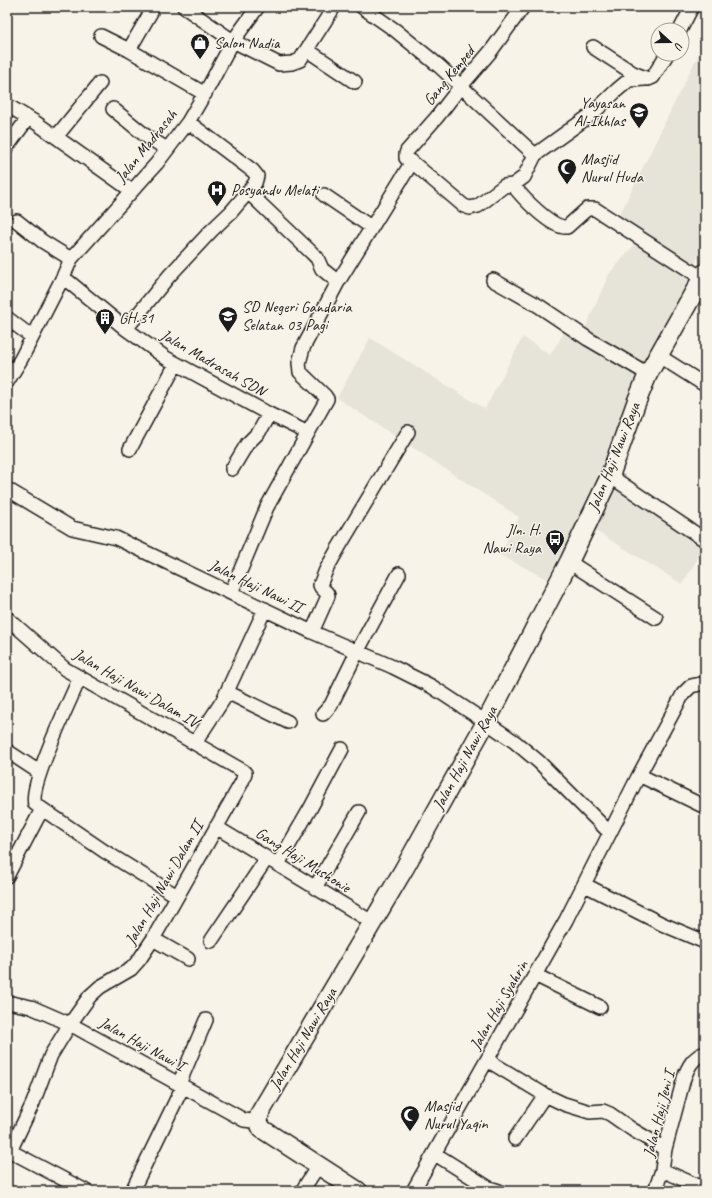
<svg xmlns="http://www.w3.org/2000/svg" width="712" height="1198" viewBox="0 0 712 1198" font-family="Caveat,sans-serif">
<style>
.built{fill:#e6e3d9}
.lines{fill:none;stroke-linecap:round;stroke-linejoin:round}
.street-casing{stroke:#1c1c1c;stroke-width:16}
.secondary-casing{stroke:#1c1c1c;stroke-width:21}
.street{stroke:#f7f3e8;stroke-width:13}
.secondary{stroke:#f7f3e8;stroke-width:18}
.labels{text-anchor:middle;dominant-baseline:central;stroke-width:3;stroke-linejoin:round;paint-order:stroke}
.poi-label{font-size:16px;fill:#1c1c1c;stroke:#f7f3e8;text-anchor:start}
.street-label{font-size:16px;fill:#1c1c1c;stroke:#f7f3e8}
</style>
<rect width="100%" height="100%" fill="#f7f3e8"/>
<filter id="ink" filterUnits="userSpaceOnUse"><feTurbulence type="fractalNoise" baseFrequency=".025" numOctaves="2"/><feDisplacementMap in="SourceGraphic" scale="8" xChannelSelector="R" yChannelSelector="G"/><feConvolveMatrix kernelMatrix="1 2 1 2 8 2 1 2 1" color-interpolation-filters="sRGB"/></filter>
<g filter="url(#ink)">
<path class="built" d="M705,41V242L598,479L705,546V547L682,584L578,520L547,579L500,555L519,517L337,398L370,338L485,409L523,337L550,355L569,325L584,331L609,274L643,235L617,220Z"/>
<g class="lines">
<defs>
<path id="street" d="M184,7L233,41L279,64L292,63L300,60L334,7
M680,30L692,7
M101,36L129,50L205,94
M593,47L633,73L648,79L653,77L667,54
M129,50L151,12L150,7
M307,50L355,82
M7,105L35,122L132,191
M113,109L146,136L167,149
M188,122L253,171L257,176L255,183L248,192
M56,137L100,83
M7,147L28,118
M535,155L592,114L617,90L629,80L645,79
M412,162L406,158V154L407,151L437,117L461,86L491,51L523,7
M513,185C522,197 552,229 567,227L587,209H595L702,278
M324,195L371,227
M17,221L42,241L71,259
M63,277L126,329L166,358L269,414L308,433L267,507L231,593
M493,280L539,306L588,339L648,374
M7,318L32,337
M126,329L169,276L211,231L231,212L248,192L312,253L317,258L322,269L338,282
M659,356L705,385
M7,382L21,359L63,277L71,259L157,163L188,122L209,86L233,41L257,8
M308,433L327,399L325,396L300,372L299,363L303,348L338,282L412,162L464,206L470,208L478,206L504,186L513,185L524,177L535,155L439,66L395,30L362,7
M130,449L176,364
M232,469L247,444L259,432L269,414
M610,476L705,540
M7,489L72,528L116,538L312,632L393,667L431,686L486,722L515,742L539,762L610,833
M569,562L656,618
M7,618L65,669L243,771L245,773L242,782L153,939L139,960L131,969L100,987L90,996L70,1024L51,1055L33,1103L10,1151L86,1191
M312,632L328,596C328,591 321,590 320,585L326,570L339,547L408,432
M80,677C71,699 28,786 35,804L104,851L177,896
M227,692L288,722
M323,714L331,705L357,652L399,574
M195,743L223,700L265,609
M7,751L39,772
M639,775L705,807
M216,827L372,922
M278,864L310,809L342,749
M7,876L42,809
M585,885L662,924L705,942
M315,888L359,812
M153,939L188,959
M211,941L267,858
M535,975L600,1007
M7,1002L31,1007L70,1024L244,1120L252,1121H258
M487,1060L545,1095L564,1104L590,1112L603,1111L610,1114L633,1130L665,1149
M179,1084L206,1020
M515,1139L545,1095
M435,1154L489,1188L499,1191
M662,1170L705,1189
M132,1191L183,1086
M302,1191L318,1166
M413,1191L566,920L639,775L683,694L691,686L705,683
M655,1191L662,1170L665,1149L684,1078C688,1067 693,1057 705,1053"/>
<path id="secondary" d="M358,1191L262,1129L258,1121L260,1113L404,869L486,722L569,562L610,476L636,403L648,374L705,273"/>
</defs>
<use href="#street" class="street-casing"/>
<use href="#secondary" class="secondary-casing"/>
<use href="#street" class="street"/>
<use href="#secondary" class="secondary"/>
</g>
</g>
<defs>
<symbol id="shop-pin" viewBox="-11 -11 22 30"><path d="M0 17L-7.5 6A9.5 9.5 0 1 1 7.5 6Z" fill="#1c1c1c" stroke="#f7f3e8"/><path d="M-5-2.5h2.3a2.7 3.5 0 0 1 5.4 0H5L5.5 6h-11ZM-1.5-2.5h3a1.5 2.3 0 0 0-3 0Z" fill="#fff"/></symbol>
<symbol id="school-pin" viewBox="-11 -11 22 30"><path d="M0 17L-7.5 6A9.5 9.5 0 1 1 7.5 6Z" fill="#1c1c1c" stroke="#f7f3e8"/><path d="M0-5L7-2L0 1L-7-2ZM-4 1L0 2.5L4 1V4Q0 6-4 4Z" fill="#fff"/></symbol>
<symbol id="mosque-pin" viewBox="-11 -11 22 30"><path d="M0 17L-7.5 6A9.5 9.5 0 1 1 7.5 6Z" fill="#1c1c1c" stroke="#f7f3e8"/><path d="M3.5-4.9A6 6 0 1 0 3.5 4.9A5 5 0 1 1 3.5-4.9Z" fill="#fff"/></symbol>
<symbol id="hospital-pin" viewBox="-11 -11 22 30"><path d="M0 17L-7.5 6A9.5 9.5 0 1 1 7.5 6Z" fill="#1c1c1c" stroke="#f7f3e8"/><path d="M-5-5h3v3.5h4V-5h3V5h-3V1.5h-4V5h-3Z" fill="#fff"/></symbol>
<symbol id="building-pin" viewBox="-11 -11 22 30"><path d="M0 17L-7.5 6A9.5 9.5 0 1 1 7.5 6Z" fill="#1c1c1c" stroke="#f7f3e8"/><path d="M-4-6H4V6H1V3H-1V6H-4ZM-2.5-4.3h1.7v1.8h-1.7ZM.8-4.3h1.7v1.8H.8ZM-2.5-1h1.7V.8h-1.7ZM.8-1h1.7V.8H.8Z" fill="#fff"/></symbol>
<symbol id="bus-pin" viewBox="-11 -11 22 30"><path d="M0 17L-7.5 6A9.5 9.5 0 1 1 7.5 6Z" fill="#1c1c1c" stroke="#f7f3e8"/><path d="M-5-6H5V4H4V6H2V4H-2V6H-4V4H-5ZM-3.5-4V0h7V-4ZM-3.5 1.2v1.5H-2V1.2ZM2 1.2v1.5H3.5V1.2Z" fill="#fff"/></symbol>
</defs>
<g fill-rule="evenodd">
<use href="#shop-pin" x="189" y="32" width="22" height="30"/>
<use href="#school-pin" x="628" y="101" width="22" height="30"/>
<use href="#mosque-pin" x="556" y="157" width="22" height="30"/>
<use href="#hospital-pin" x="206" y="179" width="22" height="30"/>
<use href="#school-pin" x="217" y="305" width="22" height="30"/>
<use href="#building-pin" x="94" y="307" width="22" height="30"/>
<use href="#bus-pin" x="544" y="528" width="22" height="30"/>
<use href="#mosque-pin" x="399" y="1104" width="22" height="30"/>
</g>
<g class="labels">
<g class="poi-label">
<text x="214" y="43">Salon Nadia</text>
<text x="625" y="103" text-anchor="end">Yayasan<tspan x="625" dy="18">Al-Ikhlas</tspan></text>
<text x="581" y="159">Masjid<tspan x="581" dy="18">Nurul Huda</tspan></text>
<text x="231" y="190">Posyandu Melati</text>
<text x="242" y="307">SD Negeri Gandaria<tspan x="242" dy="18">Selatan 03 Pagi</tspan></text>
<text x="119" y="318">GH.31</text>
<text x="541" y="530" text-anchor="end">Jln. H.<tspan x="541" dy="18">Nawi Raya</tspan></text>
<text x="424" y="1106">Masjid<tspan x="424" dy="18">Nurul Yaqin</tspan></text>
</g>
<g class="street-label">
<text transform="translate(449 76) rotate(-51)">Gang Kemped</text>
<text transform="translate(146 146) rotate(-51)">Jalan Madrasah</text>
<text transform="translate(213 363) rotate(30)">Jalan Madrasah SDN</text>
<text transform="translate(614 457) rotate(-68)">Jalan Haji Nawi Raya</text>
<text transform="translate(256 586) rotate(26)">Jalan Haji Nawi II</text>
<text transform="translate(136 688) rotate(30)">Jalan Haji Nawi Dalam IV</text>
<text transform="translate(465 758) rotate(-61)">Jalan Haji Nawi Raya</text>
<text transform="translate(303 860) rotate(32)">Gang Haji Mushonie</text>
<text transform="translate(164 883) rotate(-60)">Jalan Haji Nawi Dalam II</text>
<text transform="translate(499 1005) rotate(-60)">Jalan Haji Syahrin</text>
<text transform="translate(303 1039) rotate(-59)">Jalan Haji Nawi Raya</text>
<text transform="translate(142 1044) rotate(29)">Jalan Haji Nawi I</text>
<text transform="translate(659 1114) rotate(-76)">Jalan Haji Jeni I</text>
</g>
</g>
<rect width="712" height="1198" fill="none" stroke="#f7f3e8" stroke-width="24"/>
<rect x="12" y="12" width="688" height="1174" fill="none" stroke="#1c1c1c" stroke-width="1.5" filter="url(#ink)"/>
<g transform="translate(670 42) rotate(111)"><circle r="19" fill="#f7f3e8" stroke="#9f9d96"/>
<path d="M0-3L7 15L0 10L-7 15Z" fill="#1c1c1c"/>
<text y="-6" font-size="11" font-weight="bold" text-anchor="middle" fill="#1c1c1c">U</text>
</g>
</svg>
